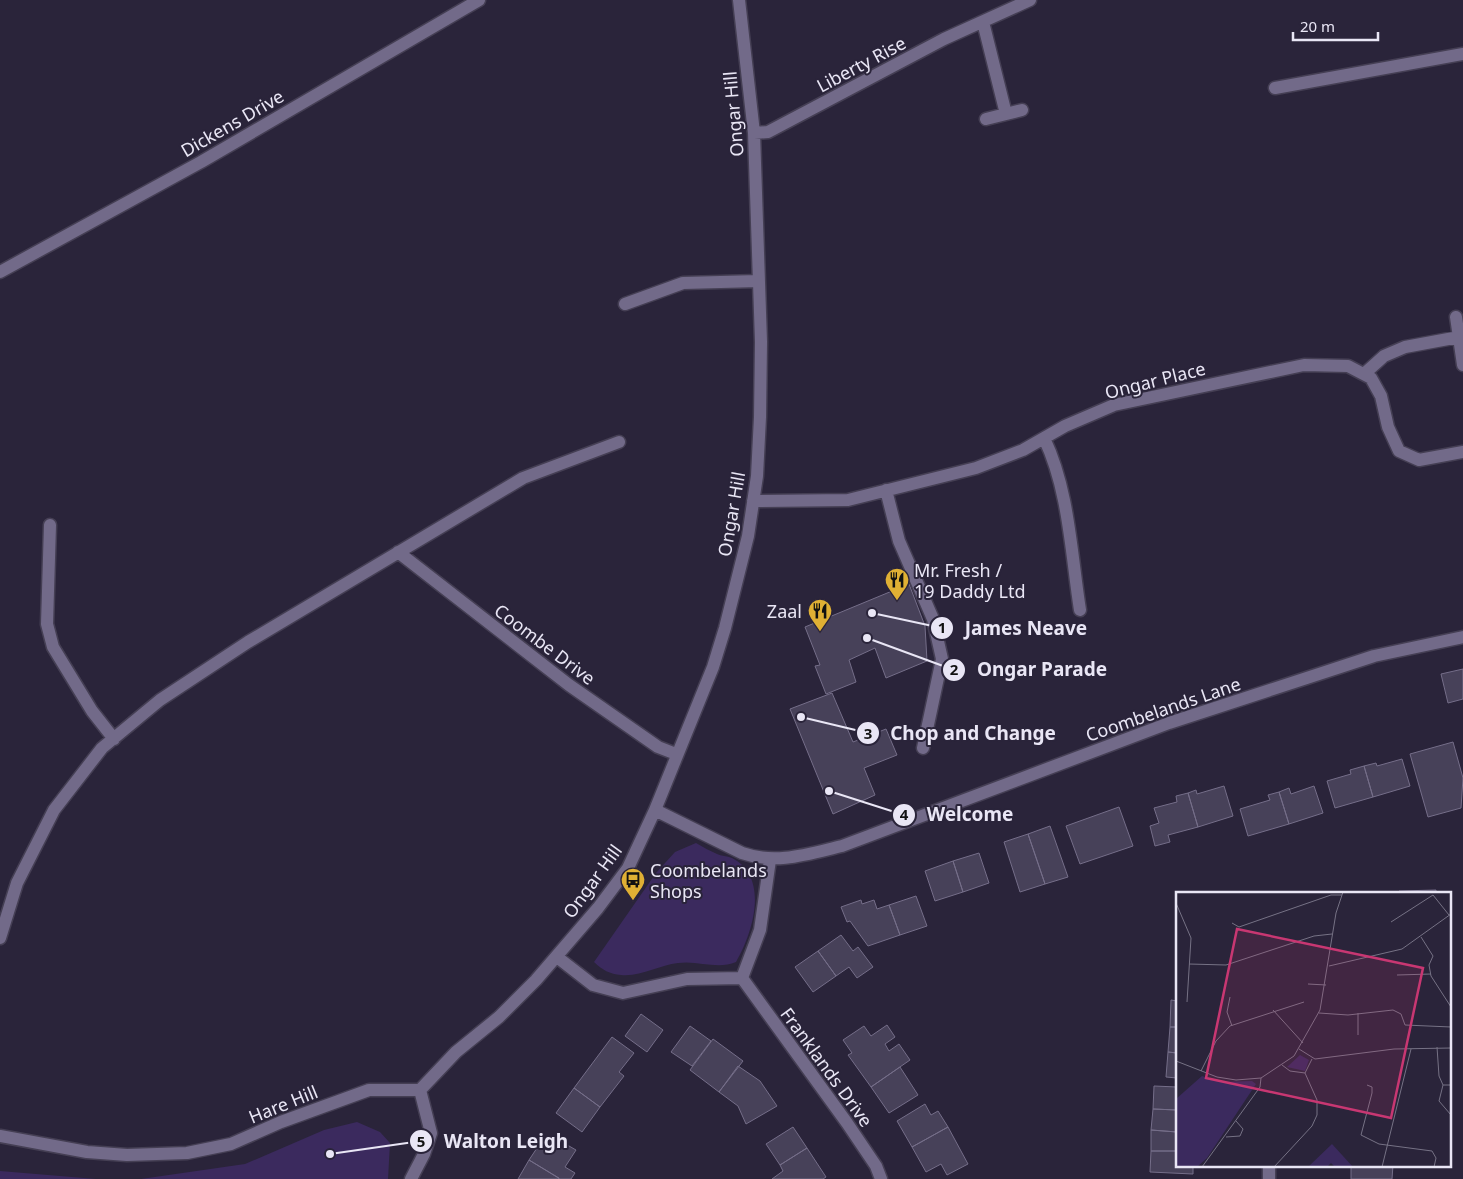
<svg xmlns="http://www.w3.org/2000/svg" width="1463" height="1179" viewBox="0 0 1463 1179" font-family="'Noto Sans',sans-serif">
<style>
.green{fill:#3b2a5e}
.building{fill:#474159;stroke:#756e89}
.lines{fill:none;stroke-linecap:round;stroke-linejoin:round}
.minor-casing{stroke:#453f54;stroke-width:15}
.minor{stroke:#726a89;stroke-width:12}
.labels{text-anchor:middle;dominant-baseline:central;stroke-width:4;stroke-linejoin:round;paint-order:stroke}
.street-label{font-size:18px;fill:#e9e6f5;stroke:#2a243a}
.poi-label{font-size:18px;fill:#e9e6f5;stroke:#2a243a;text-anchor:start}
.inset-road{fill:none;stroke:#767285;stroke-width:1}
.view{fill:#c83772;fill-opacity:0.15;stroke:#c83772;stroke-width:2.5}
.inset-edge{fill:none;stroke:#e9e6f5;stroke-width:2.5}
.leader{fill:none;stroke:#e9e6f5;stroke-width:2}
.callout-dot{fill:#e9e6f5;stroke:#2a243a;stroke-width:2}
.mark-label{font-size:15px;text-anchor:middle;font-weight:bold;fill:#111}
.callout-label{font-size:19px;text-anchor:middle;font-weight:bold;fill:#e9e6f5;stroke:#2a243a;stroke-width:4;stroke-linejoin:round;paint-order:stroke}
</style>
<rect width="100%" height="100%" fill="#2a243a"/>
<path class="green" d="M696,843C703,847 710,851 717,854C721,856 727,856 732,858C770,877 753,933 736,962C717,970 698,960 678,963C659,965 641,977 621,975C610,974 602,970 594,962L656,873L675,852Z
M357,1122L380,1132L390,1143L388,1179H141L245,1164L324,1130Z
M0,1171L96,1179H0Z"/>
<path class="building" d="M909,584L925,626L927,661L886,678L875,648L849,660L856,682L826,694L815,666L820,665L805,627Z
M1463,669V699L1448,703L1441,674Z
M832,693L853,742L886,729L897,755L864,768L875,795L833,814L790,709Z
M1453,742L1463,778L1461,808L1428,817L1410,754Z
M1402,759L1410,786L1373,797L1364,766L1376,763L1377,766Z
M1364,766L1373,797L1335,808L1327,781L1351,774L1350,770Z
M1224,786L1233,816L1198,827L1188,793L1196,790L1197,794Z
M1314,786L1323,813L1289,824L1279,792L1289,788L1291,794Z
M1279,792L1289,824L1248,836L1240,809L1270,800L1268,795Z
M1188,793L1198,827L1168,835L1170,842L1155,846L1150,826L1159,823L1154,808L1177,802L1176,796Z
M1119,807L1133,846L1080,864L1066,826Z
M1050,826L1068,877L1045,884L1028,834Z
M1028,834L1045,884L1020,892L1004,842Z
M979,853L989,883L963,892L953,861Z
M953,861L963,892L935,901L925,871Z
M1436,890V893H1399V891Z
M916,896L927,926L900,935L889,905Z
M861,900L862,904L874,900L877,909L889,905L900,935L868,946L850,921L847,922L841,907Z
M841,935L853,951L858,947L873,967L857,978L849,967L836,976L818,951Z
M818,951L836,976L813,992L795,967Z
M1171,1000L1177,1001V1027H1170Z
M641,1014L663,1030L647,1052L625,1036Z
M887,1025L895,1037L885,1044L889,1051L899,1044L910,1060L871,1087L848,1055L852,1053L843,1040L864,1026L871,1036Z
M690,1026L711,1041L692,1066L671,1052Z
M1170,1027H1177V1053L1168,1052Z
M612,1037L634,1053L619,1072L624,1076L600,1107L574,1088Z
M713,1039L743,1061L719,1092L690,1070Z
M1168,1052L1177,1053V1078L1166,1077Z
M738,1066L760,1081L777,1106L746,1124L738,1106L719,1092Z
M900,1067L918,1095L889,1113L871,1087Z
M1154,1086L1177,1087V1110L1153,1109Z
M574,1088L600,1107L582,1132L556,1113Z
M925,1104L931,1115L938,1111L948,1127L912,1147L897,1121Z
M1153,1109L1177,1110V1132L1151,1130Z
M793,1127L807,1148L780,1165L766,1144Z
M948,1127L968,1164L947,1175L941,1164L926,1172L912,1147Z
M1151,1130L1177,1132V1151H1151Z
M555,1138L576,1150L565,1167L575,1173L571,1179H560L529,1160L543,1139L551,1144Z
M807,1148L826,1177L823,1179H772L783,1171L780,1165Z
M1151,1151H1177V1165H1193V1174L1150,1172Z
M529,1160L559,1178L558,1179H518Z
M1351,1165H1393L1392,1179H1351Z"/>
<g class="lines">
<defs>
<path id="minor" d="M983,22L1006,114
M1275,88L1463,54
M986,119L1022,110
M754,133L768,132L944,39L1030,0
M0,272L201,162L479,0
M625,304L683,283L758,281
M1456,317L1463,365
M1364,374L1384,356L1405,347L1459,337
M1044,438C1069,490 1071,553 1080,610
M886,490L899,541L933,619L942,659L923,748
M753,501L848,500L976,468L1023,450L1065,426L1114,405L1304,365L1348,366L1371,378L1381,396L1388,427L1399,451L1419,460L1463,452
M50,525L47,624L53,647L92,711L114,739
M398,552L569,685L658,747L676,754
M655,810L742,853C776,865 808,854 842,846L1169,723L1374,656L1463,637
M0,938L17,883L54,810L102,748L160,700L248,642L523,478L619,442
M557,957L593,985L623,993L687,979L742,978
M742,978L847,1123L876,1166L881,1179
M742,978L760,930L770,860
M0,1136L87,1152L127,1155L187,1153L231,1144L281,1122L369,1090H420L456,1052L499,1017L536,980L598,908L628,868L655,810L713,667L725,628L748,536L757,476L760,417L761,342L754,133L739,0
M411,1179L424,1154L431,1133L420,1090
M1269,1179V1165"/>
</defs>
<use href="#minor" class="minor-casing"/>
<use href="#minor" class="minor"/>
</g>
<defs>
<symbol id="restaurant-pin" viewBox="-11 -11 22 30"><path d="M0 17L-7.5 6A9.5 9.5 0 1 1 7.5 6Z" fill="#e0b034" stroke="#2a243a"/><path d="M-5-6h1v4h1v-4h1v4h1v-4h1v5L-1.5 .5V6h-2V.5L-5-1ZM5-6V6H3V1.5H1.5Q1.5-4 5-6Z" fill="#111"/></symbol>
<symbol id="bus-pin" viewBox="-11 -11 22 30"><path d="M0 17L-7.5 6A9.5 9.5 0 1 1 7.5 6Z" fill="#e0b034" stroke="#2a243a"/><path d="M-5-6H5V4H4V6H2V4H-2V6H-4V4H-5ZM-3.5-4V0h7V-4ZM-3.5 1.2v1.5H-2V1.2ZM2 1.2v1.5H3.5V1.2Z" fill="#111"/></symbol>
</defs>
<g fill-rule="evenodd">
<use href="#restaurant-pin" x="883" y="566" width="28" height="38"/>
<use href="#restaurant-pin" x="806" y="597" width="28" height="38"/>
<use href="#bus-pin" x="619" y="866" width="28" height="38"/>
</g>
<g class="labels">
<g class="street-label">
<text transform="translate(861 64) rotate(-28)">Liberty Rise</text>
<text transform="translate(733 114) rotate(-95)">Ongar Hill</text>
<text transform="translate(232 123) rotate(-30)">Dickens Drive</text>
<text transform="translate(1155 380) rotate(-14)">Ongar Place</text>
<text transform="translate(731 514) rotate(-80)">Ongar Hill</text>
<text transform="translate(545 644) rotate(37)">Coombe Drive</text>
<text transform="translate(1163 709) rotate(-19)">Coombelands Lane</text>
<text transform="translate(592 881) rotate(-54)">Ongar Hill</text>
<text transform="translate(827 1067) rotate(54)">Franklands Drive</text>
<text transform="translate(283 1104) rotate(-22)">Hare Hill</text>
</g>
<g class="poi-label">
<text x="914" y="570">Mr. Fresh /<tspan x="914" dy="21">19 Daddy Ltd</tspan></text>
<text x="802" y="611" text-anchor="end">Zaal</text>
<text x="650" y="870">Coombelands<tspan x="650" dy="21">Shops</tspan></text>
</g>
</g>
<g transform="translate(1176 892)">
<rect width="275" height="275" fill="#2a243a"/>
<path d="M124,163L133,168L129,179L111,175ZM26,184L45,190L76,189L80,192L31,266L21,275H0V207ZM156,252L177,275H159L155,271L151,275H132Z" fill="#3b2a5e"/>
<path class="inset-road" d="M0,11L15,46L11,110M215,30L257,3L273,23M56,31L63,35L155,3H166M245,45L257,64L253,73L255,84L275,115M13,72L50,73L138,44L156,42M153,74L226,57L275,22M221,83L255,82M132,92L150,93M54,105L51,120L56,134M97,118L127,151M143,121L172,123L217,118L225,122L229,133L275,135M182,143V121M261,155L263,184L267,193H275M123,157L139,167L218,157L275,156M0,169L41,185L60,188L85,186L118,164L144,118L160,21L167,0M106,173L114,179L129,181M25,179L40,149L54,134L128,110M129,181L136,167M191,193L196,195V201L185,243L203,252L256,259L260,266L258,275M267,193L263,209L275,223M50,245L64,244L67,237L60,229M26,275L84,195L85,186M98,275L136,234L141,223V208L129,181M206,275L235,157"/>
<path class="view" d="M61,37L247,76L215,226L30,186Z"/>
<rect width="275" height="275" class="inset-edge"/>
</g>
<path class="leader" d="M872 613L942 628M867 638L954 670M801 717L868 733M829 791L904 815M330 1154L421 1141"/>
<g class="callout-dot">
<circle cx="872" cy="613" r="5"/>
<circle cx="867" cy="638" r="5"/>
<circle cx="801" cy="717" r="5"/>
<circle cx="829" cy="791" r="5"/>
<circle cx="330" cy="1154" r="5"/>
<circle cx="942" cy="628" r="12"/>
<circle cx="954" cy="670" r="12"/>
<circle cx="868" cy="733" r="12"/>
<circle cx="904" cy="815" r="12"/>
<circle cx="421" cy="1141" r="12"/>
</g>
<g class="mark-label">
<text x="942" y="633">1</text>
<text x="954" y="675">2</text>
<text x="868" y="739">3</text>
<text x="904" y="820">4</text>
<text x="421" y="1147">5</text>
</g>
<g class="callout-label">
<text x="1026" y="635">James Neave</text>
<text x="1042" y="676">Ongar Parade</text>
<text x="973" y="740">Chop and Change</text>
<text x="970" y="821">Welcome</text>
<text x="506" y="1148">Walton Leigh</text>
</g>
<path d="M1293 32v8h85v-8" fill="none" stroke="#e9e6f5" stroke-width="2.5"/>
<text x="1300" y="32" font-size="15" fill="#e9e6f5" stroke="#2a243a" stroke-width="4" paint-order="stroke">20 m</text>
</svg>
